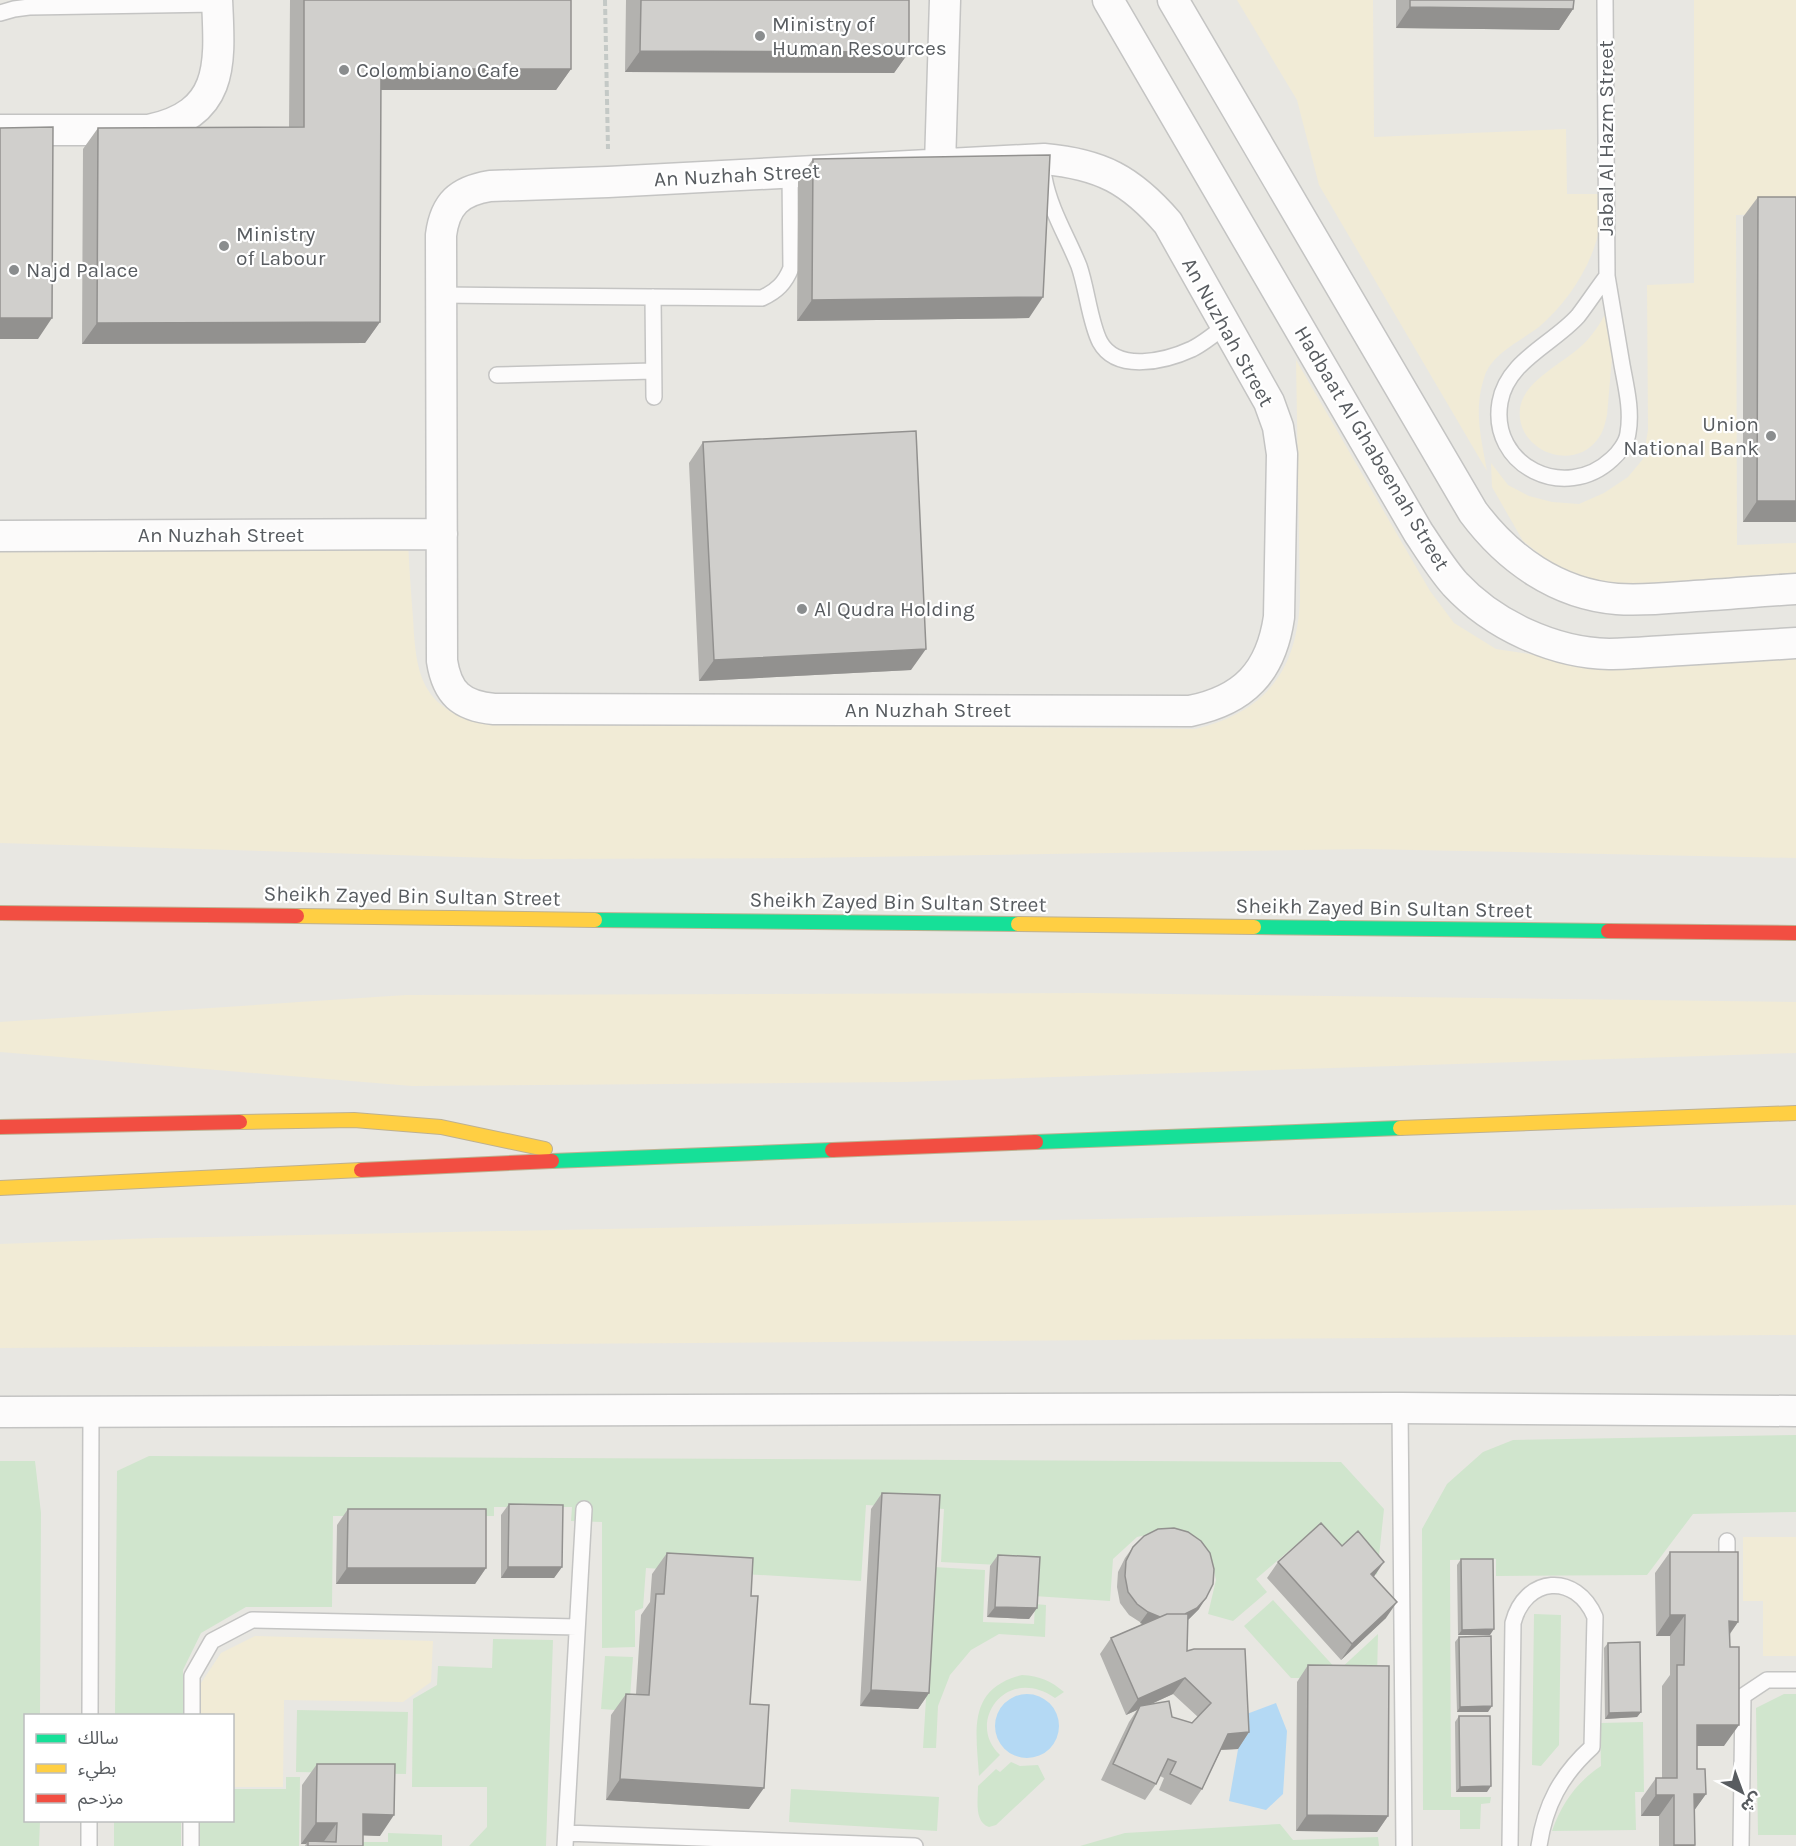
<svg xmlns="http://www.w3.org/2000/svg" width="1796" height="1846" viewBox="0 0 1796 1846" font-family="Karla,'Noto Sans Arabic',sans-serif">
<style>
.green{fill:#d0e5cd}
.sand{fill:#f1ebd6}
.water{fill:#b4d9f4}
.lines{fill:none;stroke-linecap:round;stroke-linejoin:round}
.lane-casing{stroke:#c4c4c3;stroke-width:18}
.street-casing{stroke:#c4c4c3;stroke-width:33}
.fast-casing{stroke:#beb191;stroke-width:16}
.slow-casing{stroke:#beb191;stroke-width:16}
.jam-casing{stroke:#beb191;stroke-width:16}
.path{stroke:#c4c9c6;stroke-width:4;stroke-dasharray:6 3;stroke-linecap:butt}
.lane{stroke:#fcfbfb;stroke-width:15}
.street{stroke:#fcfbfb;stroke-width:30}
.fast{stroke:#16e098;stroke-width:14}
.slow{stroke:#ffcf43;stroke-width:14}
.jam{stroke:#f24e42;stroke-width:14}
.wall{fill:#b3b2af;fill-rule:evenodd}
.shaded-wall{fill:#92918f}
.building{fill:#d0cfcc;stroke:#92918f;stroke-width:1.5}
.poi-dot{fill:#8a8d8e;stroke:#fff;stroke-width:2}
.labels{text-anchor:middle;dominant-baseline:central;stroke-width:4.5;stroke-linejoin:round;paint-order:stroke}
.poi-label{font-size:21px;fill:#585c60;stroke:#fff;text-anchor:start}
.street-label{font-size:21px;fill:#585c60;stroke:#fff}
</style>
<rect width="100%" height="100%" fill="#e8e7e2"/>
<path class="green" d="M1796,1435V1512L1693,1514L1647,1575L1496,1576V1559L1450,1560L1451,1797H1491L1490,1803L1481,1804L1480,1829H1460V1810H1423L1422,1529L1447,1484L1483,1452L1513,1440Z
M149,1456L1341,1462L1384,1509L1377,1575L1348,1540L1331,1554L1311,1532L1256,1579L1267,1592L1233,1621L1208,1614L1216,1580L1211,1558L1194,1539L1168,1530L1137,1537L1113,1559L1110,1601L1034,1596L1035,1567L941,1562L944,1509L866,1505L861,1581L646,1568L643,1608L635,1611V1647L602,1648V1522L571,1521L572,1507H494V1516H333L332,1607H246L201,1633L183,1670V1715L115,1716L117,1471Z
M0,1461H35L41,1513L40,1715L26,1716V1820L40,1821L39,1846H0Z
M934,1567L985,1570L983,1622L1034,1624L1035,1604L1046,1605L1045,1637L999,1634L971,1650L950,1675L938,1706L936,1748H923Z
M1273,1600L1338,1671L1378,1634L1377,1678H1291L1244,1626Z
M1534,1614L1561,1615L1559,1745L1541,1766L1532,1765Z
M493,1639L553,1640L546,1846H469L487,1827V1787H412L413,1699L437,1685L438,1666L492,1668Z
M605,1656L633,1657L629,1711L601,1709Z
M1022,1675C1040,1676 1051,1681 1064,1692L1055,1698C1006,1664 965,1723 1000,1755L979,1776C976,1730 967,1689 1022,1675Z
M1784,1694H1796V1835H1758L1756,1708Z
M297,1710L408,1712L406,1774L296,1772Z
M1643,1722L1644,1792H1635L1636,1830L1552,1831C1562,1803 1576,1783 1601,1766L1600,1723Z
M1011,1762L1020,1766L1038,1765L1045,1779L996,1825L989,1827C974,1822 978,1800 978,1786L996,1769L1000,1772Z
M286,1777H300L299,1846H196V1821L232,1820L233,1789H286Z
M791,1789L939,1797L937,1831L789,1822Z
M114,1821H181V1846H114Z
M1280,1824L1293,1840L1378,1837L1379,1846H1080L1125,1833Z
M388,1833L442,1835V1846H354L355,1842H388Z"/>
<path class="sand" d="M1237,0H1373L1374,137L1566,129L1567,194H1600C1600,207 1601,223 1598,235C1589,270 1566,304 1539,327C1522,340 1493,353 1485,375C1473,410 1481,436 1487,471L1319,185L1297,100Z
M1694,0H1796V214L1736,215L1737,545L1796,543V580L1636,590L1594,585L1561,571L1523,541L1492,487L1491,463L1508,485L1529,496L1552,502L1579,504L1604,493L1628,477L1643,459L1648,430L1647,285L1694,283Z
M1618,289L1607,415C1605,424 1603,433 1597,440C1572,473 1515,450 1520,408C1525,377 1571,361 1590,337C1602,323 1609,306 1618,289Z
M1296,360L1430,591L1454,623L1496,649L1574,661L1796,658V858L1365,849L804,858L526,859L0,843V544L408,540C409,566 411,592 413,618C416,670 419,704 475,722L1195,729C1266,712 1298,670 1300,597Z
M1087,993L1796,1002V1053L903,1082L412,1086L0,1052V1022L406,995Z
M1796,1205V1335L0,1348V1244L155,1238Z
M1743,1537H1796V1656H1763V1601H1743Z
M255,1636L433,1641L431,1682L403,1702L284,1700L283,1787H233L232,1716L201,1715V1683L221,1653Z"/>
<path class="water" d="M995 1726a32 32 0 1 1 64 0a32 32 0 1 1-64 0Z
M1276,1703L1287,1731L1283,1794L1266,1810L1229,1801L1244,1715Z"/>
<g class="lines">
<defs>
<path id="lane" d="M1605,0L1607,276
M0,13L14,9L29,7L217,4
M1044,177C1050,210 1067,236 1079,266C1087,289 1090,323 1100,342C1117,373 1166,361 1192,349C1204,343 1215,334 1226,325
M1607,276C1612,306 1617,335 1622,365C1626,387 1632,410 1628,433C1627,442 1619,453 1612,459C1565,503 1489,466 1500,402C1507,361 1553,344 1578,316C1588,303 1597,289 1607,276Z
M441,295L762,298C777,291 785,283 791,268L790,173
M653,297L654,397
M497,375L653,371
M1400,1408L1404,1846
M1727,1541V1571
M90,1716L91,1411
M192,1716V1676L212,1641L252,1620L577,1627
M566,1833L915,1846
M89,1846V1820
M191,1846V1820
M565,1846L584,1509
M1510,1846L1513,1623C1525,1576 1576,1572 1595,1617L1592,1747C1561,1775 1545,1805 1539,1846
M1741,1846L1743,1696L1767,1680H1796"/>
<path id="street" d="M1108,0L1418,532C1430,550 1441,568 1455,584C1493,625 1554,653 1609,654C1633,654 1658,651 1682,650C1720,648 1758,645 1796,643
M1173,0L1473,512C1508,559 1557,594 1617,599C1643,601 1669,598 1695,596C1729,594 1762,591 1796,589
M0,130H149C225,114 220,63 217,0
M1044,159C1101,164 1131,180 1168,223L1269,402L1278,427L1282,454L1279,617C1271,672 1244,700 1190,711L494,709C461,706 447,693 442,661L441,235C445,204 459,191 490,186L608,182Z
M940,165L945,0
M0,536L442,534
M0,1412L1400,1408L1796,1411"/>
<path id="fast" d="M595,920L1018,924
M1254,927L1608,931
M1036,1142L1400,1128
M552,1161L832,1150"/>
<path id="slow" d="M297,916L595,920
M1018,924L1254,927
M240,1122L354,1120L441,1127L545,1149
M1400,1128L1796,1113
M0,1188L361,1170"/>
<path id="jam" d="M0,913L297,916
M1608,931L1796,933
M0,1127L240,1122
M832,1150L1036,1142
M361,1170L552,1161"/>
</defs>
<use href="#lane" class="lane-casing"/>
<use href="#street" class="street-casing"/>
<use href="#fast" class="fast-casing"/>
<use href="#slow" class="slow-casing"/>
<use href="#jam" class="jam-casing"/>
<path class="path" d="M605,0L608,149"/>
<use href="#lane" class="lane"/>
<use href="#street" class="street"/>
<use href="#fast" class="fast"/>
<use href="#slow" class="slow"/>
<use href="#jam" class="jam"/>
</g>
<path class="wall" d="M290,0H571V69L556,90H381L380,322L365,343L82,344L83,149L98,128H289Z
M626,0H909V52L894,73L625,72Z
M1396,0H1574L1573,9L1559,30L1396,28Z
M813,159L1029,318L797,321L798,180Z
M1758,197L1796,522H1743V217Z
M703,442L911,670L699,681L689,463Z
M882,1493L929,1693L918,1709L860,1706L871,1509Z
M509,1504L562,1567L554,1578H501V1515Z
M348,1509L486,1568L475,1584H336L337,1525Z
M1342,1546L1374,1577L1386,1618L1341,1660L1267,1578L1278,1562Z
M1133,1547L1199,1609L1188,1620L1187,1651L1249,1732L1238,1749L1221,1750L1202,1789L1191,1805L1159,1790L1164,1778L1160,1776L1156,1784L1145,1800L1101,1780L1129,1722L1137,1710L1126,1715L1100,1654L1111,1638L1143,1624L1129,1615L1120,1603L1117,1587L1118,1572L1125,1558ZM1173,1694L1198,1717L1192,1723L1172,1717L1151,1704Z
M1670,1552L1738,1622L1730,1634L1724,1746H1697V1769L1706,1794L1694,1810L1695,1845L1694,1846H1659V1816H1641V1799L1656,1778H1662V1686L1670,1675V1636H1656L1655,1573Z
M667,1553L751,1596L749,1809L606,1800L611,1715L626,1694H636L641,1615L650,1602L652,1574Z
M998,1555L1037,1608L1029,1619L987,1617L990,1566Z
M1461,1559L1490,1635H1458L1457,1565Z
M1459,1637L1488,1712H1457L1455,1642Z
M1608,1643L1641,1712L1637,1717L1605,1719L1604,1648Z
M1308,1665L1388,1816L1377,1832L1296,1831L1297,1682Z
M1459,1716L1487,1792H1456L1455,1722Z
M317,1764L380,1836L363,1835V1846H305L306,1844H301L302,1785Z"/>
<path class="shaded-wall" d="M1410,7L1573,9L1559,30L1396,28Z
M640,51L909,52L894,73L625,72Z
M381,69H571L556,90H366Z
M1043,297L1029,318L797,321L812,300Z
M0,318H52L38,339H0Z
M380,322L365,343L82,344L97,323Z
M1757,501H1796V522H1743Z
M926,649L911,670L699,681L714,660Z
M1384,1562L1373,1578L1371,1574Z
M508,1567H562L554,1578H501Z
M347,1568H486L475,1584H336Z
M1206,1598L1199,1609L1189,1619L1178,1625L1152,1628L1140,1623L1148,1612Z
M1397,1602L1386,1618L1341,1660L1352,1644Z
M995,1607L1037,1608L1029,1619L987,1617Z
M1670,1615H1685L1670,1636H1656Z
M1729,1621L1738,1622L1723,1643Z
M1494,1629L1490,1635H1458L1462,1630Z
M1185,1678L1173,1694L1138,1710L1140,1706L1137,1710L1126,1715L1138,1699Z
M871,1690L929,1693L918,1709L860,1706Z
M1492,1706L1488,1712H1457L1460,1707Z
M1641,1712L1637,1717L1605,1719L1609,1713Z
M1697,1725H1739L1724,1746H1683Z
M1249,1732L1238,1749L1217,1750L1228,1734Z
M620,1779L764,1788L749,1809L606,1800Z
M1491,1786L1487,1792H1456L1460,1787Z
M1694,1794H1706L1691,1815Z
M1656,1795H1674L1659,1816H1641Z
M363,1814L394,1815L380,1836L349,1835Z
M1307,1815L1388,1816L1377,1832L1296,1831Z
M316,1823H337L322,1844L308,1841L306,1844H301Z
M1674,1845H1695L1694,1846H1673Z"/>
<path class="building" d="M304,0H571V69H381L380,322L97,323L98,128L304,127Z
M641,0H909V52L640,51Z
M1410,0H1574L1573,9L1410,7Z
M53,127L52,318H0V128Z
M1050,155L1043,297L812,300L813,159Z
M1758,197H1796V501H1757Z
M916,431L926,649L714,660L703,442Z
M882,1493L940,1495L929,1693L871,1690Z
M509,1504L563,1505L562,1567H508Z
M348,1509H486V1568H347Z
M1321,1523L1342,1546L1358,1531L1384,1562L1371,1574L1397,1602L1352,1644L1278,1562Z
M1174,1528L1188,1532L1201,1541L1210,1553L1214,1569L1213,1584L1206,1598L1197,1608L1185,1614H1167L1160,1617L1148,1612L1137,1604L1128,1592L1125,1576L1126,1561L1133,1547L1144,1536L1158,1529Z
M1670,1552H1738V1622L1729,1621L1730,1647H1739V1725H1697V1769H1705L1706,1794H1694L1695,1845H1674V1795H1656V1778H1677V1665H1684L1685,1615H1670Z
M667,1553L753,1558L751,1596H758L750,1704L769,1705L764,1788L620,1779L626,1694L649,1695L656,1594H664Z
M998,1555L1040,1557L1037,1608L995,1607Z
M1461,1559H1493L1494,1629L1462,1630Z
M1167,1614H1188L1187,1651L1194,1649H1245L1249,1732L1228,1734L1202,1789L1170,1774L1176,1762L1168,1759L1156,1784L1113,1764L1140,1706L1169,1701L1172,1717L1192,1723L1211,1703L1185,1678L1138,1699L1111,1638Z
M1491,1636L1492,1706L1460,1707L1459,1637Z
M1640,1642L1641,1712L1609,1713L1608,1643Z
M1308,1665L1389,1666L1388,1816L1307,1815Z
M1459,1716H1490L1491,1786L1460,1787Z
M317,1764H395L394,1815L363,1814V1846H308V1841L336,1842L337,1823H316Z"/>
<g class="poi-dot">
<circle cx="760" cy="36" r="6"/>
<circle cx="344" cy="70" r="6"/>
<circle cx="224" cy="246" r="6"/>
<circle cx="14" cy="270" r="6"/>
<circle cx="1771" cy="436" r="6"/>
<circle cx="802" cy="609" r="6"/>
</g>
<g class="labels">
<g class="poi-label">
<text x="772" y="24">Ministry of<tspan x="772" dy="24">Human Resources</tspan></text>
<text x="356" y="70">Colombiano Cafe</text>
<text x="236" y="234">Ministry<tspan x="236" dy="24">of Labour</tspan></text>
<text x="26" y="270">Najd Palace</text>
<text x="1759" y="424" text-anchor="end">Union<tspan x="1759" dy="24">National Bank</tspan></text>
<text x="814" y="609">Al Qudra Holding</text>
</g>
<g class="street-label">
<text transform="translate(1606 138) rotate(-90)">Jabal Al Hazm Street</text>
<text transform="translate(737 175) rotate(-3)">An Nuzhah Street</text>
<text transform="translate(1228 332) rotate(61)">An Nuzhah Street</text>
<text transform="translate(1372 448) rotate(59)">Hadbaat Al Ghabeenah Street</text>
<text x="221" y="535">An Nuzhah Street</text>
<text x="928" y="710">An Nuzhah Street</text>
<text transform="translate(412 896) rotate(1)">Sheikh Zayed Bin Sultan Street</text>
<text transform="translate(898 902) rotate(1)">Sheikh Zayed Bin Sultan Street</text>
<text transform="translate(1384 908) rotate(1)">Sheikh Zayed Bin Sultan Street</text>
</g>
</g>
<rect x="24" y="1714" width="210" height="108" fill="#ffffff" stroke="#bcbebf" stroke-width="1.5"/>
<rect x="36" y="1734" width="30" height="9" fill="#16e098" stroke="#bcbebf" stroke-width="1.5"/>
<text x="78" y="1744" font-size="18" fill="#585c60">سالك</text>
<rect x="36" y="1764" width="30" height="9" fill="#ffcf43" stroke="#bcbebf" stroke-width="1.5"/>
<text x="78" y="1774" font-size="18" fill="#585c60">بطيء</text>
<rect x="36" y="1794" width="30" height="9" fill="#f24e42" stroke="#bcbebf" stroke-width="1.5"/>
<text x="78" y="1804" font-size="18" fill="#585c60">مزدحم</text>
<g transform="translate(1742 1792) rotate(139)" stroke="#ffffff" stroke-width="4.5" paint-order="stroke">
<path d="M0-4.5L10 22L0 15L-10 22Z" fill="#585c60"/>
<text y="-9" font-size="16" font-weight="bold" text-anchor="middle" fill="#585c60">ش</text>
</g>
</svg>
